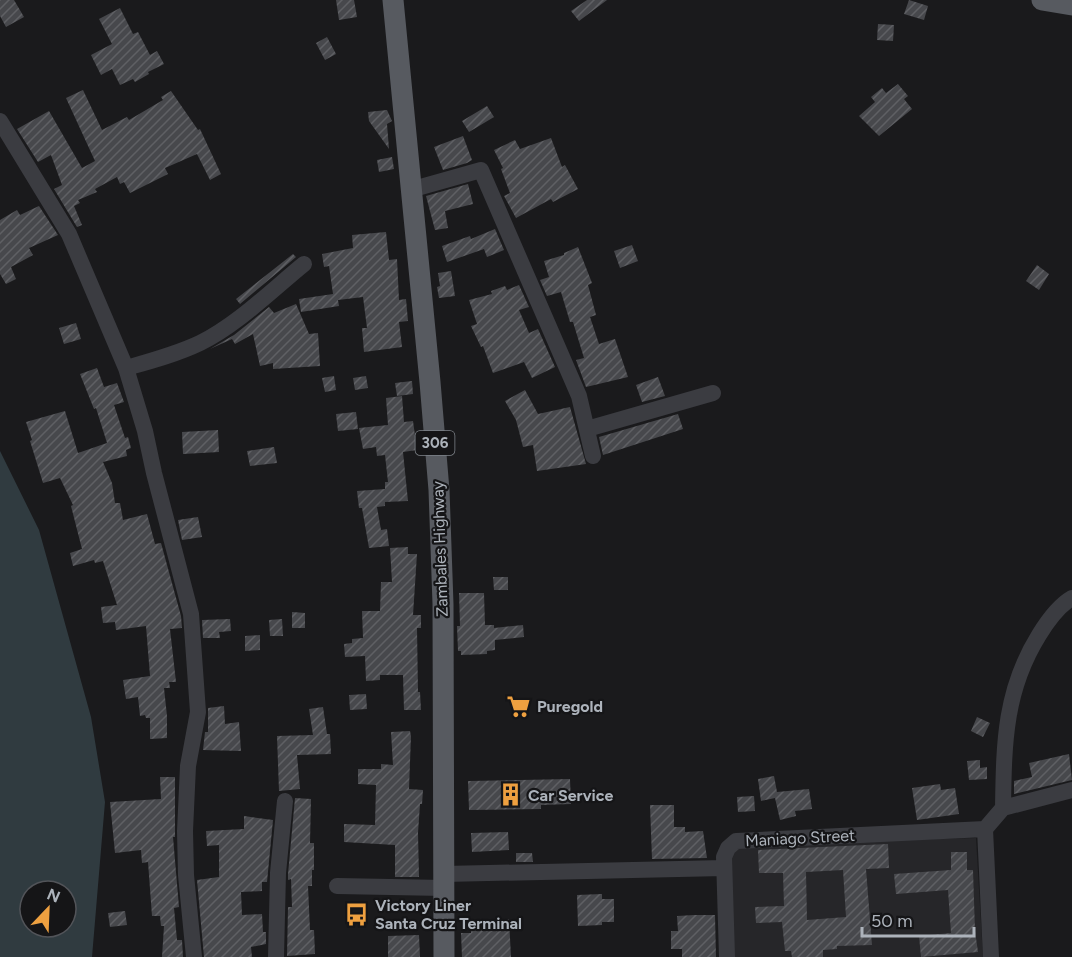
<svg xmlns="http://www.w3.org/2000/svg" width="1072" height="957" viewBox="0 0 1072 957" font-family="Figtree,sans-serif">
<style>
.built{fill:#262629}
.water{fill:#303b40;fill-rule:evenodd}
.building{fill:url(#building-hatch);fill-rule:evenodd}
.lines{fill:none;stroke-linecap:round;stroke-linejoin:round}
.minor{stroke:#3b3c41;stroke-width:16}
.major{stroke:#575a60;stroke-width:21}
.labels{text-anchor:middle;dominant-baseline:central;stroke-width:4.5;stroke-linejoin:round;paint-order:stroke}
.shield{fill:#151517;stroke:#7f848a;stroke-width:1.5}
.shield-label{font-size:15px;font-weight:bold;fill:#adb3bb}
.street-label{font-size:16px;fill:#adb3bb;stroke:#151517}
.poi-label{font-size:16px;font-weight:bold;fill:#adb3bb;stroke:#151517;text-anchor:start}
</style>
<defs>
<pattern id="building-hatch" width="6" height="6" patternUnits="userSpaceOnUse" patternTransform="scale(1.5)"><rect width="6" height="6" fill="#47484c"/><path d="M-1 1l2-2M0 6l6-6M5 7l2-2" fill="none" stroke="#5f6064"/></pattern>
</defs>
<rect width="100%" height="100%" fill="#1a1a1c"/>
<path class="built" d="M976,838L983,957H732L727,854L736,844Z"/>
<path class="water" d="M0,451L39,530L91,717L105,802L92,957H0ZM30,891H66V927H30Z"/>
<path class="building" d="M0,0H14L24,17L6,27L0,16Z
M336,0H354L357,17L339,20Z
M587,0H607L579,21L571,11Z
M909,0L928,6L924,20L904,14Z
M120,8L133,34L138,32L150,55L157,51L164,64L148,72L149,74L135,82L133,79L120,85L112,69L101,75L91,55L112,44L99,19Z
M878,24L894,25L893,41L877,40Z
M327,37L336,54L325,60L316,43Z
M898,84L908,96L904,99L912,109L879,136L859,116L875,102L871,97L882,88L886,93Z
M83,90L102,130L127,117L129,120L163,100L161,97L171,91L198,130L200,129L221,174L210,180L197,154L165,168L168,174L130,193L124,182L120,184L117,177L95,189L97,192L78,200L80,203L74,206L82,225L77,227L54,189L62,185L51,155L38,162L17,129L49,111L82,168L95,161L66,98Z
M487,106L494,117L469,132L462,121Z
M387,110L392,121L387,124L389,149L369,121L368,112Z
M463,136L472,160L467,163L443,170L434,147Z
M551,138L562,167L565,165L578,189L553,202L551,199L516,218L504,196L510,193L501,169L503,168L494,150L515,140L520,149Z
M392,157L394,169L379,172L377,160Z
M468,184L473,204L445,211L448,228L435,230L426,196Z
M39,206L58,235L29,248L33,255L11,267L16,279L6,284L0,274V220L17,210L20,215Z
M495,229L504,250L487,257L484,249L447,262L442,246L470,236L471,239Z
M386,232L389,260L397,259L399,300L406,299L408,321L399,322L402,347L364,352L362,328H367L363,297L338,300L339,306L301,312L299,299L333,294L329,266L324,267L322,254L353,248L352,235Z
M632,245L638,261L620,268L614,251Z
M578,247L592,283L588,285L596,315L590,317L599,344L615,339L628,377L586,387L576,360L584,358L573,322H570L561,292L547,296L540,280L549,277L544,261L564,255V253Z
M293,254L296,257L240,304L236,299Z
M1037,265L1049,274L1039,290L1026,281Z
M451,271L455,296L439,298L437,287L440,286L438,273Z
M519,285L529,307L519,310L529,333L538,329L555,367L532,378L524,362L493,373L483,346L481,347L471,326L477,324L469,300L492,294L491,291L505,286L507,290Z
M296,304L309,334L318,333L320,366L273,369V363L260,366L253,334L235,344L232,339L210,349L234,335L269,307L274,313Z
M76,323L81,339L64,344L59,328Z
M97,368L104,387L117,383L124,402L114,405L125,438L128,437L131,448L126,450L127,456L103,462L112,483L115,503H120L123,520L147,514L155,544L161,543L181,616L182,628L170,629L176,682H169L170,688H164L167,716V738L150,739V718H146L145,715L140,716L138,697L126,699L123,680L150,676L146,626L116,630L115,622L103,623L101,607L117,605L103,561L95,563L94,560L73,566L70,553L82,549L71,506L73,505L60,478L43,483L30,441L32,440L26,422L65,411L78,453L107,443L96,408L94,409L80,374Z
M334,376L336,390L325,392L322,378Z
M366,376L368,388L355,390L353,378Z
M658,377L665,396L642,402L636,385Z
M412,381L413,394L397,396L395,383Z
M525,390L538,414L570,407L586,464L537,471L533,445L523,447L516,420L505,401Z
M402,396L404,422L413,421L417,450L403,452L408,501L385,502V506L377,507L381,530L387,529L389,546L369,548L362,508H359L357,491L385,489V482H388L385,455L377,456L376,447L363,449L359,428L388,425L386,398Z
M356,412L358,429L338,431L336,414Z
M678,414L683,429L603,455L599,437Z
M218,430L219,452L183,454L182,432Z
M274,447L277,463L250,466L247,451Z
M198,517L202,537L182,540L178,520Z
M408,547V554H417L413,615H421V628H417L418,692H420L421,710H404L403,675H380V680L366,681L365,656L345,657L344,644L352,643V639L363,638L362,611H380L381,582H392L390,548Z
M493,577H508V590H494Z
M459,593H484L485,625H494V628L523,625L524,637L495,640V650L487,651V654L461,655V651H458L457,626H460Z
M292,612L305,613V628H292Z
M230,619L231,631L219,632L220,638H203L202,620Z
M282,619L283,636H270L269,620Z
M260,635V650L245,651V636Z
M366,694L367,709L350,710L349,695Z
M224,706L225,724L239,722L241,751L203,750L205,732H208V708Z
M323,707L327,734H330L331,754L297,755L300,789L279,791L277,736L313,735L309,709Z
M977,717L990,723L983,737L971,731Z
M410,731L411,736L409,789L423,790L422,804H420L418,833L419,877H395V845L344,842V824L375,825L376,785L358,784V769H381V764L393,765L391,732Z
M1069,754L1072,780L1014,794V781L1032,777L1029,763Z
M980,760V768L987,767V779L969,780L967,761Z
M774,776L777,792L809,789L812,809L795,811L796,816L780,820L775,798L761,801L758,779Z
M160,777H175V837H173L179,907L174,908L177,940H182L183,957H162L164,926H161L160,916H152L148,862L142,863L141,850L115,853L110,802L161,799Z
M570,779L571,804L541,805V809L469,810L468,781Z
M940,784L941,790L955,788L959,814L917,820L912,788Z
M754,796L755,811L738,812L737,797Z
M295,798L311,799L310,843H314V870H312V886H308L310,930H314L315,954L287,956L288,907H292L291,879L288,880V874Z
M650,805H674V827H685V832L703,831L707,858L652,859Z
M244,816L273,820L267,882H262V891L241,892L242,915L262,914L263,932H266V944L251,947L252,957H204L197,880L219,877V845L207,846L206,831L244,829Z
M508,832L509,850L472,852L471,833Z
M888,844L889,868L866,869L872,945L837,946V949L823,950V957H792L791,951H785L782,922L756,923L755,907L784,906L783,873H759L758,850ZM843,870L846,917L807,920L806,872Z
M951,852H967V870H973L975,931L978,952L921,957L919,936L951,933L948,890L896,894L894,874L951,870Z
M516,853H532L533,862H516Z
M602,894V899H614V922H602V925L578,926L577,895Z
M125,911L127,925L110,927L108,913Z
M694,915H715L716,957H682V949H671V931H678L677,916Z
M509,919L511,957H462L461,933H471V929L481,928L480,921Z
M419,935L420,957H388V936Z"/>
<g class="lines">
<path class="minor" d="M0,121L69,234L126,368L145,431L154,473L191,614L198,712L188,766L185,831L186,875L194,957
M410,190L481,170L579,396L593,456
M126,368C151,361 177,354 200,343C237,325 272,290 304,264
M587,429L713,393
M1003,808C1004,745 1004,691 1039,635C1047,622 1058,606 1072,598
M985,829L991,957
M985,829L1003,808L1072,790
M444,874L724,868
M337,886L444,888
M276,957L278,873L285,801
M727,957L724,857L728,848L736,841L985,829"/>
<path class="major" d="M393,0L430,382L439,490L443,604L444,957
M1042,0L1072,5"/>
</g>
<defs>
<symbol id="supermarket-bare" viewBox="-9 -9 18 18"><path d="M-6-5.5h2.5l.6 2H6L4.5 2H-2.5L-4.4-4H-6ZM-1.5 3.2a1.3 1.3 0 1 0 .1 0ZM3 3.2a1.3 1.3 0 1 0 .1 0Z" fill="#eea040" stroke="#151517" stroke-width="2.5" paint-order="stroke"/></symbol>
<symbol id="building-bare" viewBox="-9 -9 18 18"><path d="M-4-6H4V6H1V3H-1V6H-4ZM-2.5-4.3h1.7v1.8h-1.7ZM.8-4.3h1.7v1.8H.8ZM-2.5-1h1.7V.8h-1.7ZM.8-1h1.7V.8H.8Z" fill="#eea040" stroke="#151517" stroke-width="2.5" paint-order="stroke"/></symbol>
<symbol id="bus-bare" viewBox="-9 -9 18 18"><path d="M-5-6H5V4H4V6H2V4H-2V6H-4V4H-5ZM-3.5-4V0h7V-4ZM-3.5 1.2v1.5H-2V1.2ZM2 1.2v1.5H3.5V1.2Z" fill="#eea040" stroke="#151517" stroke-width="2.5" paint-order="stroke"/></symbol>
</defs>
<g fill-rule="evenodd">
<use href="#supermarket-bare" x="502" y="690" width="33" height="33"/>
<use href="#building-bare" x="494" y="778" width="33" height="33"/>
<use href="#bus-bare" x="340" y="898" width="33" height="33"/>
</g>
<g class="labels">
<rect class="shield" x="415.5" y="431" width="39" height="24" rx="4.5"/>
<g class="shield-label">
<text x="435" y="443">306</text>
</g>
<g class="street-label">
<text transform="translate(440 549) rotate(-92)">Zambales Highway</text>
<text transform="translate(800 838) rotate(-3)">Maniago Street</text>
</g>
<g class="poi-label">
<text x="537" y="706">Puregold</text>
<text x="528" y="795">Car Service</text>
<text x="375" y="905">Victory Liner<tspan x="375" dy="18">Santa Cruz Terminal</tspan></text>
</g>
</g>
<g transform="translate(48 909) rotate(23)"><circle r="28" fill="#151517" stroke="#525459" stroke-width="1.5"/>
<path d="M0-4.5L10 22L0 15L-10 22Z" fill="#eea040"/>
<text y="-9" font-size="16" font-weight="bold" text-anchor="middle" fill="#adb3bb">N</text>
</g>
<path d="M862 927v9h112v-9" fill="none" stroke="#adb3bb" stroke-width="3"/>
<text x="871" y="927" font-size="18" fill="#adb3bb" stroke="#151517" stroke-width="4.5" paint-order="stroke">50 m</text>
</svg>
